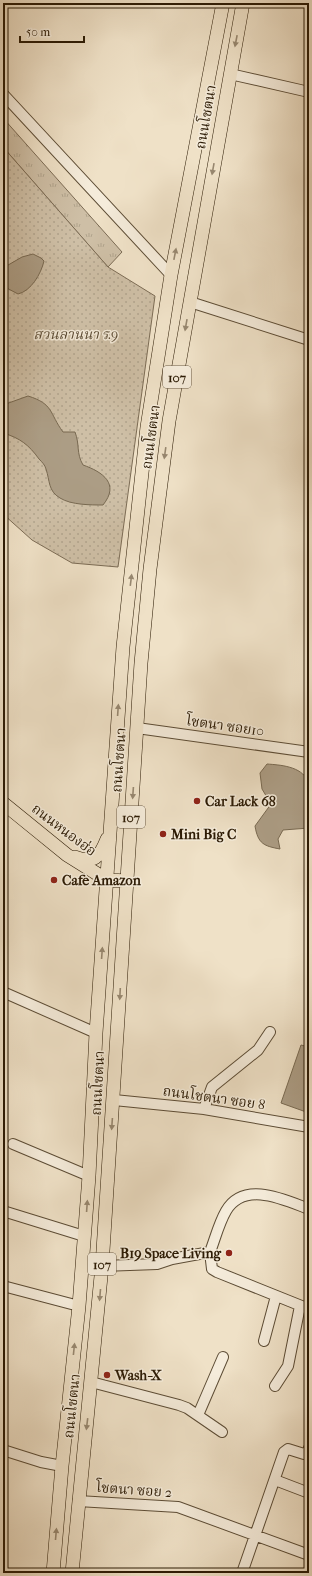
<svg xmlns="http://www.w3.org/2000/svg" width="312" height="1576" viewBox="0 0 312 1576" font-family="'IM FELL French Canon','Noto Serif Thai',serif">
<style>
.grass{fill:url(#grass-tufts);stroke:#7c6c55}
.park{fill:url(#park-dots);stroke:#7c6c55}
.water{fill:#ac9d85;stroke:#786951}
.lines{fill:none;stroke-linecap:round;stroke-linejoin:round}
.minor-casing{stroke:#5c4c35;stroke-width:12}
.major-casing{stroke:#2b1a04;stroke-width:14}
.minor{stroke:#f5ecdb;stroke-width:10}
.major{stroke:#efe1c7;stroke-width:13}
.oneway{fill:#97876f}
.poi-dot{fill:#8f2418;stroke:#f5ecdb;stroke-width:1.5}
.labels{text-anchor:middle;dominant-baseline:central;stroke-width:3;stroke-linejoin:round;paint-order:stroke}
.shield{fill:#f5ecdb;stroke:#685944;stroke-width:1}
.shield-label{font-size:13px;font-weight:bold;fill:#2b1a04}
.street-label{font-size:14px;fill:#2b1a04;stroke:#f5ecdb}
.park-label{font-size:14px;font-style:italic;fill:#5c4c35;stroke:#f5ecdb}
.poi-label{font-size:14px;font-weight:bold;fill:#2b1a04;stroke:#f5ecdb;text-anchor:start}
</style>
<defs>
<pattern id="grass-tufts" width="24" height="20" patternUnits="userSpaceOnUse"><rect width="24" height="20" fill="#cebfa6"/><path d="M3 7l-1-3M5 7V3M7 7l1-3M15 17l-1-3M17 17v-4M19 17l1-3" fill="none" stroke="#b1a48d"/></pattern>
<pattern id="park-dots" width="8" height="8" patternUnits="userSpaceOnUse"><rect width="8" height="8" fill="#cebfa6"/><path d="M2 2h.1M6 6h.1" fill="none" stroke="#b1a48d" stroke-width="1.8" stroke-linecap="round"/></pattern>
</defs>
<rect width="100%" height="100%" fill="#efe1c7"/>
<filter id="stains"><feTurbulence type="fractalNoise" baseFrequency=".005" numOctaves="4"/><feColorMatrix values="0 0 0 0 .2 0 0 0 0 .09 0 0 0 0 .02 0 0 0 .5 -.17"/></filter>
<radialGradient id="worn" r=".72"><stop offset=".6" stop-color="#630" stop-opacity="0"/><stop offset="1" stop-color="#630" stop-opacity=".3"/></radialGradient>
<path class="grass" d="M3,118L122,252L108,267L3,147Z"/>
<path class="park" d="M3,147L108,267L155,296L118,567L72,563L32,540L3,514Z"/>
<path class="water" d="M33,254L41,258L44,261C41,274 31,291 18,294L3,286V268L22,257Z
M28,396C54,404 49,413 63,432H75C80,445 76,453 83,465C103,472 120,484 103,505C91,505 71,505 60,498C48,491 50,481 46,469C45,465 42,462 39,459C29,445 20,438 3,433V405Z
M267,764C280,765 301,766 308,781C311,787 309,819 309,828L283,830L278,839L280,849C264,846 258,844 255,826L271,804L262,789L260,773Z
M301,1045L309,1047V1113L281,1103Z"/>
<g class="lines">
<defs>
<path id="minor" d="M230,74L309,92
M3,94L171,275
M190,302L309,340
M137,728L309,752
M3,992L96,1033
M114,1100L204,1109L309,1127
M204,1109L212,1087L258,1050L270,1032
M13,1144L89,1176
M3,1211L84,1236
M210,1252C215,1239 219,1223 226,1211C244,1180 285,1200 309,1209
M102,1266L157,1264L172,1259L210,1252L212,1269L217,1272L309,1309
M3,1286L79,1306
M264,1341L276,1296
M91,1382L179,1405L187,1408L222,1432
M275,1386L288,1366L300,1306
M198,1415L223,1357
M3,1450L41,1462L62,1466
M275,1480L309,1493
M78,1501L178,1507L309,1555
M242,1573L284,1452L288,1449L304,1454L308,1451L309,1448"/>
<path id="major" d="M3,803L67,855L107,880L128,881
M75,857C94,864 100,857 107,839
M53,1573L62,1466L79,1306L89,1176L96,1033L123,647L147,427L171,275L223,3
M72,1573L102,1266L141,663L150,569L169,421L243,3"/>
</defs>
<use href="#minor" class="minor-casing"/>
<use href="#major" class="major-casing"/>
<use href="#minor" class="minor"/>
<use href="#major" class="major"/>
</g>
<defs><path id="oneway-solid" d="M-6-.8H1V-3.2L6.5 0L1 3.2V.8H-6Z"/></defs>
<g class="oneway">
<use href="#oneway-solid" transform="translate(236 41) rotate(101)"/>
<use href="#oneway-solid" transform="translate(213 169) rotate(100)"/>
<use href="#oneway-solid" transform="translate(175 254) rotate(-79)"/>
<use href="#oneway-solid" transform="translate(186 325) rotate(100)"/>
<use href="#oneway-solid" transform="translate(165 453) rotate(98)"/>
<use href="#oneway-solid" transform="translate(131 580) rotate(-83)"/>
<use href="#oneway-solid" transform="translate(118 710) rotate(-86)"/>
<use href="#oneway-solid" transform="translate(133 793) rotate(94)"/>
<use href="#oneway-solid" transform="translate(102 953) rotate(-86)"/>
<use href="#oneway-solid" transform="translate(120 994) rotate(93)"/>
<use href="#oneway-solid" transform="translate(112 1124) rotate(94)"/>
<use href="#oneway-solid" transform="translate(87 1206) rotate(-86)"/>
<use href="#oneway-solid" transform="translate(100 1295) rotate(95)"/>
<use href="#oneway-solid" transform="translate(74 1349) rotate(-84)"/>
<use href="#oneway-solid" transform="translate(87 1424) rotate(97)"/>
<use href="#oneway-solid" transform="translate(56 1534) rotate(-85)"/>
</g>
<g class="poi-dot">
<circle cx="197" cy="801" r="4"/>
<circle cx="163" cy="834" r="4"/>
<circle cx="54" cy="880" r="4"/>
<circle cx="229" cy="1253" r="4"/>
<circle cx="107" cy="1375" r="4"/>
</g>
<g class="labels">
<g class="shield">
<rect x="163" y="366" width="28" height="22" rx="3"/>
<rect x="117" y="806" width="28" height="22" rx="3"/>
<rect x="88" y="1253" width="28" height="22" rx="3"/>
</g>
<g class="shield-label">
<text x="177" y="377">107</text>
<text x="131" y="817">107</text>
<text x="102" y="1264">107</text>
</g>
<g class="street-label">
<text transform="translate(206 117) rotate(-80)">ถนนโชตนา</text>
<text transform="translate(151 437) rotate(-82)">ถนนโชตนา</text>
<text transform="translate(225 726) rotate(8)">โชตนา ซอย10</text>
<text transform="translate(119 760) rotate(-86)">ถนนโชตนา</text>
<text transform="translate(64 830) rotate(37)">ถนนหนองฮ่อ</text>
<text transform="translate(98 1083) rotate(-87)">ถนนโชตนา</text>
<text transform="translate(214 1098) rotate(8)">ถนนโชตนา ซอย 8</text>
<text transform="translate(72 1406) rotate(-84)">ถนนโชตนา</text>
<text transform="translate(134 1490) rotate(4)">โชตนา ซอย 2</text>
</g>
<g class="park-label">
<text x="76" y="334">สวนลานนา ร.9</text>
</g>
<g class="poi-label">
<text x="205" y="801">Car Lack 68</text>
<text x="171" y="834">Mini Big C</text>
<text x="62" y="880">Cafe Amazon</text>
<text x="221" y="1253" text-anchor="end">B19 Space Living</text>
<text x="115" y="1375">Wash-X</text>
</g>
</g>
<rect width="312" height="1576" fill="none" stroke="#efe1c7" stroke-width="16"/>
<rect x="4" y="4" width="304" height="1568" fill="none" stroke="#2b1a04" stroke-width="2"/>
<rect x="8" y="8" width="296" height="1560" fill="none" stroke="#2b1a04"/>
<path d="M20 36v6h64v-6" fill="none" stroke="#2b1a04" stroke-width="2"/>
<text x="26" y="36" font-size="12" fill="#2b1a04" stroke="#f5ecdb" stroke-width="3" paint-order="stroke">50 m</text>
<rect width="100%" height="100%" filter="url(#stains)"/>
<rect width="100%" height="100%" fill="url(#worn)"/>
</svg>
